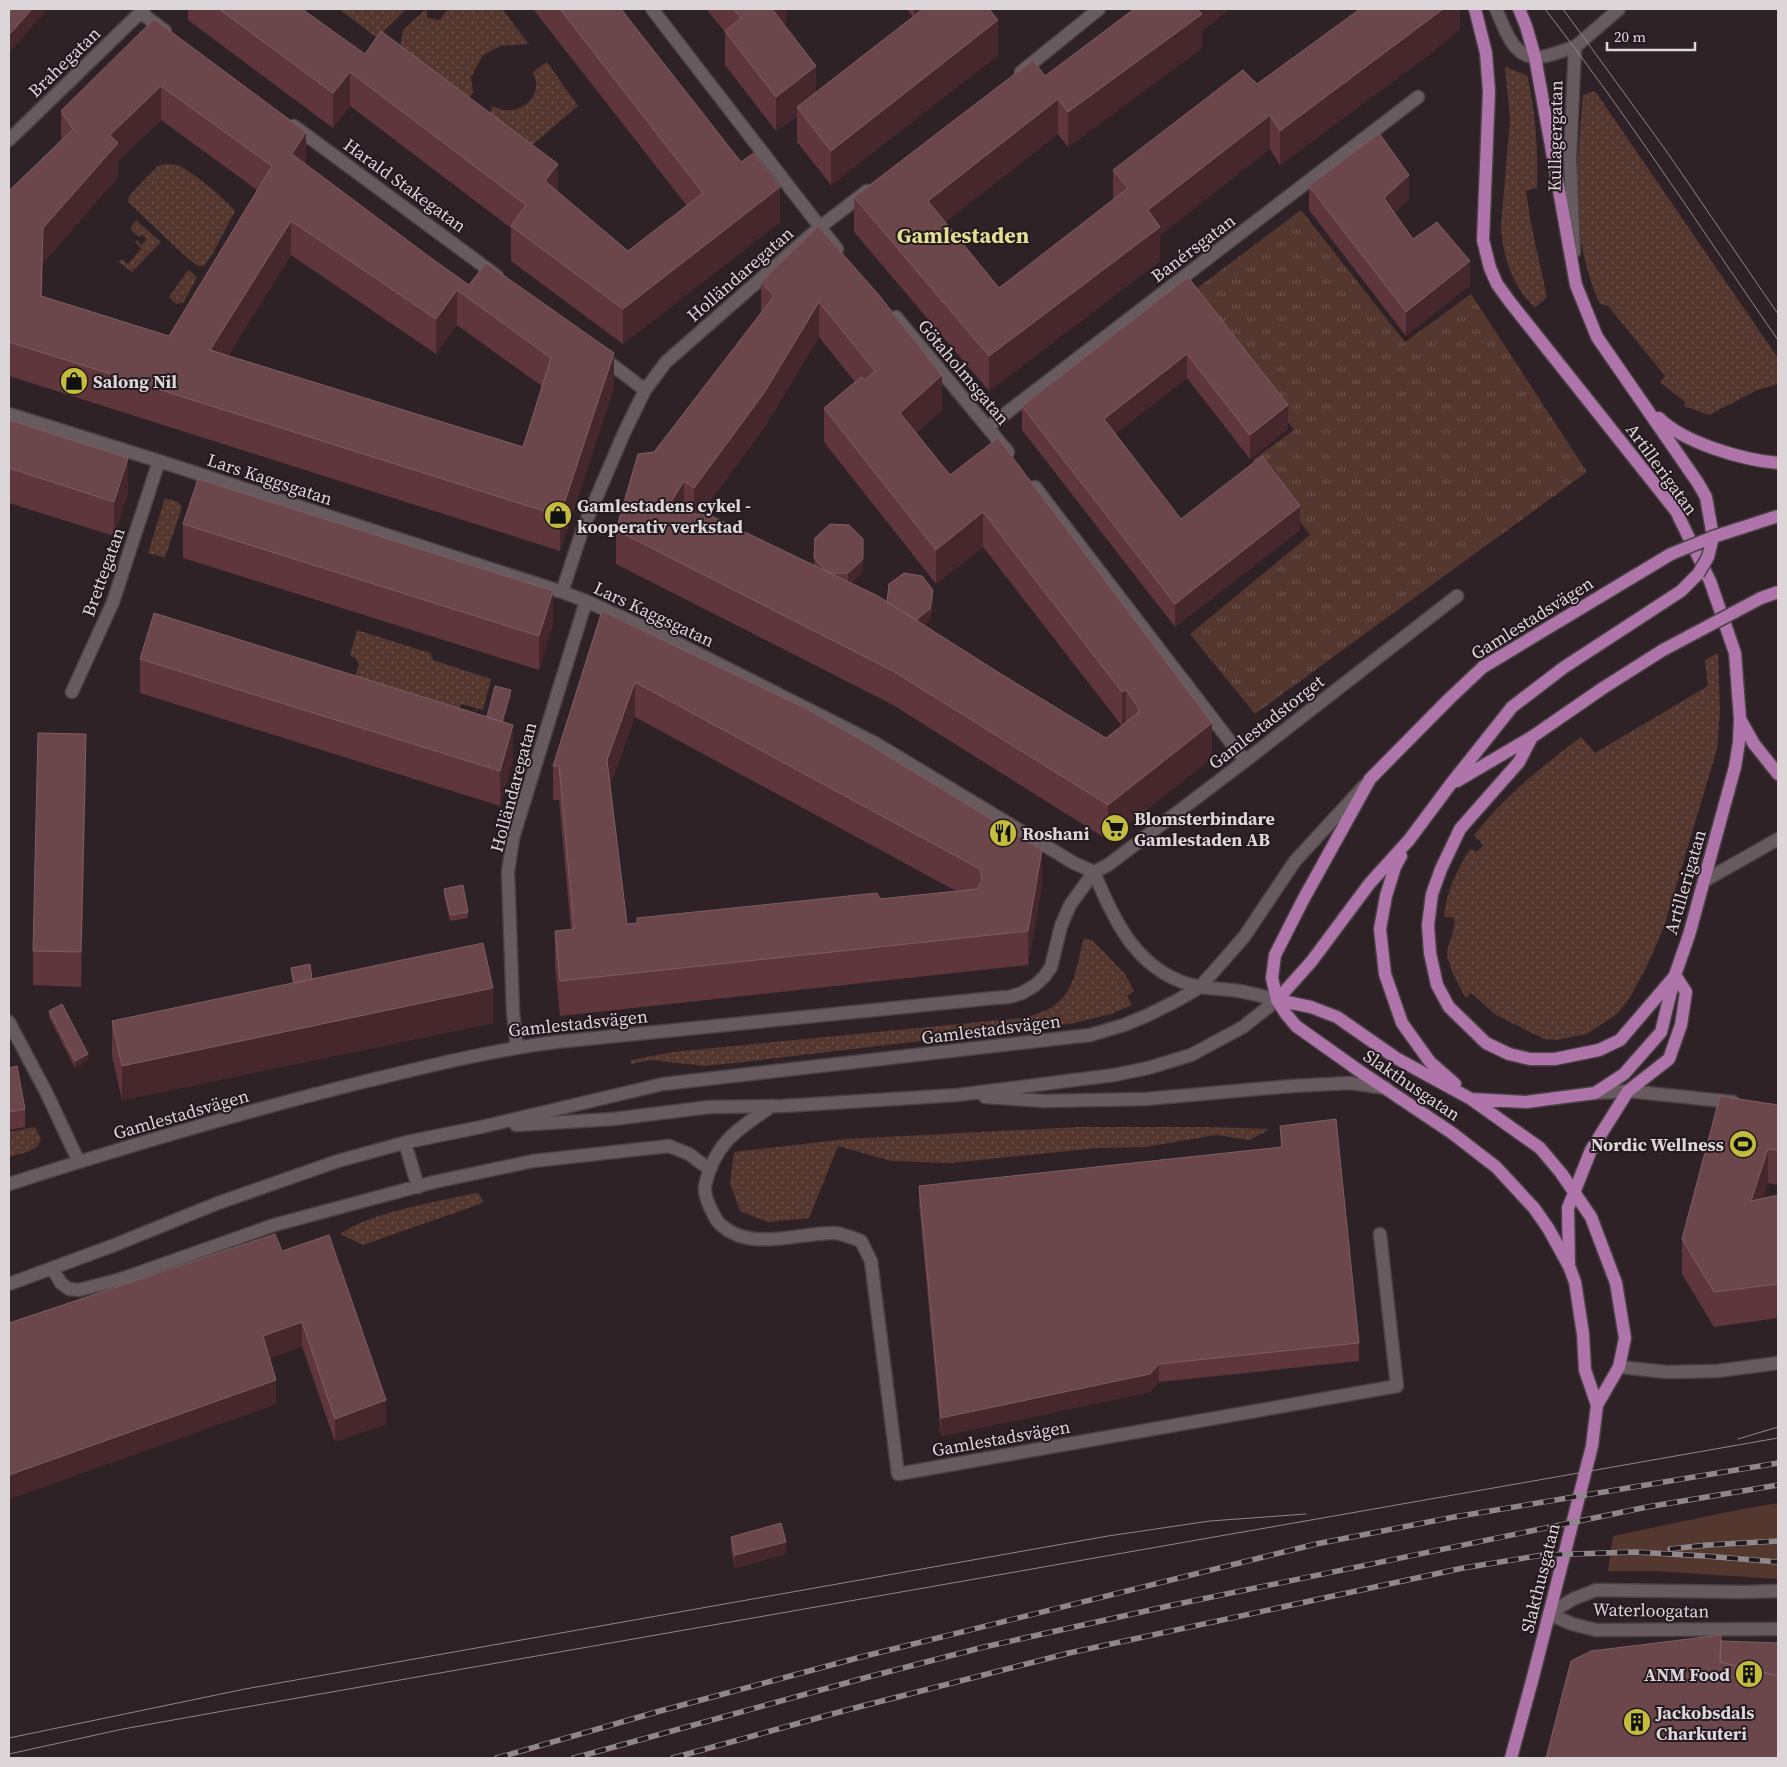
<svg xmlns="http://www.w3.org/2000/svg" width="1787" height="1767" viewBox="0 0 1787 1767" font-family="'Source Serif 4',serif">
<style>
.grass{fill:url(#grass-dots)}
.park{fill:url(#park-tufts)}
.pitch{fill:#54372f}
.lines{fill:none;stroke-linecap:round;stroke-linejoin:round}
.minor-casing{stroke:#4a4144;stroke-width:15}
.major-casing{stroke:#4a4144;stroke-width:15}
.minor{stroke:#685b60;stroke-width:12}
.major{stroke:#af75aa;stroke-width:12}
.tram{stroke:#90878b;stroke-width:1}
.rail-casing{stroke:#90878b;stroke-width:5.5}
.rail{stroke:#24191e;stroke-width:4;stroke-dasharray:11;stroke-linecap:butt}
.major-bridge-casing{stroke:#4a4144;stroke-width:15;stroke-linecap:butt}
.major-bridge{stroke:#af75aa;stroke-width:12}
.wall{fill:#5e363b;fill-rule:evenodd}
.shaded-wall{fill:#45272c}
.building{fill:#6b474c;stroke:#7d5e62;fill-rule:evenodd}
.labels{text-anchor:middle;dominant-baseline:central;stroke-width:4;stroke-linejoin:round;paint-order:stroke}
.street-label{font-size:18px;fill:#ddd6d9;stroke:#24191e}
.poi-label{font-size:18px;font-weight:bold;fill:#ddd6d9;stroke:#24191e;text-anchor:start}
.district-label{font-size:22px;font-weight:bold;fill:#e3df90;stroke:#24191e}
</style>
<defs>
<pattern id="grass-dots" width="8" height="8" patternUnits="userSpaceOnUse" patternTransform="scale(1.25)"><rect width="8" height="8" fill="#54372f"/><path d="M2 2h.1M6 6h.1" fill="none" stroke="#6c534d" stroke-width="1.8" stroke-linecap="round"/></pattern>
<pattern id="park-tufts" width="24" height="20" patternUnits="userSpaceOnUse" patternTransform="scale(1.25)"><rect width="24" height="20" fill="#54372f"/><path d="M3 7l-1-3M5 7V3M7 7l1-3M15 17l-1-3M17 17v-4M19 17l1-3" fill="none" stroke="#6c534d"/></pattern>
</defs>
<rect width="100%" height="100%" fill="#2e2227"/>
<path class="grass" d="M339,9H404L405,10L377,38Z
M450,9H502L529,44L500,46L483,55L471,77L473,92L465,103L400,47L403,30L425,10L427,11V18L440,20L445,12Z
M547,62L578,106L530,147L486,119L493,106C516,120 546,98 533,72Z
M1505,67L1527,75C1536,112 1538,150 1537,188L1526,191L1531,224L1547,297L1535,308C1512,286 1503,257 1501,226L1510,119Z
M1595,91L1778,358V384L1757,390L1709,415L1684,406L1685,402L1660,382L1665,376L1608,306L1600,304C1569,238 1577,165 1583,95Z
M165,164C170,164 175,164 180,166C192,172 227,200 235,211L213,253L204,266H198L185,256L128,202L129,196L146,178L158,166Z
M136,220L161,242L132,272L119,262L121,259L128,264L141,249L135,242L137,240L141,245L147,239L142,235L139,237L130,229Z
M188,270L197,277L184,302L176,304L169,297Z
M165,498L178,502L182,507L165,558L148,553Z
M357,630L430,653L433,660L491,679L483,710L461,704L456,723L355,676L359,665L356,659L350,655Z
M1718,653L1720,712L1717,749L1664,927L1647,966L1629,999L1617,1014L1587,1034L1556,1040L1544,1039L1496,1015L1471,993L1466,998C1460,989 1448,965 1447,954C1447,944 1456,932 1454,919L1451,917H1444C1446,892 1457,870 1470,849L1477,852L1483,845L1474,835C1504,797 1542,766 1581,737L1595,753L1708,686L1705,660Z
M1084,939H1088L1093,941L1125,974L1134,991L1127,996L1132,1005L1111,1014L1074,1023L744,1062L705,1066L650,1060L631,1064V1060L673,1052L1021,1018C1054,1011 1069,1000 1077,966C1080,957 1080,948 1084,939Z
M35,1127L41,1139L38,1146L30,1151L9,1157V1132Z
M1078,1127H1207L1270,1129L1250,1140L1216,1135L1146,1147L1097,1148L951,1163L891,1161L838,1146L809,1218L768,1222L740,1211L730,1183L734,1152L847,1139Z
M475,1193L479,1194L483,1201L480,1204L363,1245L340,1234C371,1212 437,1202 475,1193Z"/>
<path class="park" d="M1301,210L1405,342L1471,294L1587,472L1255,714L1190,634L1310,535L1253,460L1294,430L1192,292Z"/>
<path class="pitch" d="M1778,1503V1579L1654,1571H1608L1613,1536L1742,1509Z"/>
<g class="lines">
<defs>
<path id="minor" d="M652,9L837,249
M1496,9C1504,26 1512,58 1537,57C1549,57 1563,50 1575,47
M140,12L165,31
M1021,72L1099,9
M294,126L497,276
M9,140L144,9
M1574,252L1570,157L1575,47L1619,9
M896,317L1008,452
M602,357L645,390
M9,414L159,461L562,592L586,601L657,633L875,743L1074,863L1094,872C1115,924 1140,976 1201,987C1214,989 1227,989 1239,991C1252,993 1265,997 1277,1000
M988,427L1418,97
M1035,487L1245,761
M562,592L582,531L624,433L645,390L666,362L820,227L867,191
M72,692L113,602L159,461
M1704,881L1778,839
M9,1022L46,1092L79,1162
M517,1047L513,1012L508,872L513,838L586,601
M1595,1093L1628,1091L1733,1102
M985,1097L1044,1101L1145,1099L1292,1086L1350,1083L1386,1088
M772,1106C738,1129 714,1143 705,1186C704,1193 708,1204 712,1211C714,1215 716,1221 720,1224C750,1253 799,1232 835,1233C843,1234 853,1238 861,1241L871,1261L898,1474L1397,1386L1380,1234
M516,1125L613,1119L709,1107L783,1106L957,1095L1114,1075L1148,1068L1191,1055L1243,1027L1277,1000
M405,1143L418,1187
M9,1184C128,1146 249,1110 371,1080C433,1065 493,1050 556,1042L994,998L1009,997L1022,993L1034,986L1044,977L1051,967L1061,926L1070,905L1094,872L1108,865L1245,761L1457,596
M52,1268L61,1283L69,1289L79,1290L121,1279L274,1225L434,1182L533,1161L669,1146L689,1154L709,1169
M9,1284L112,1246L218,1203L338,1161L407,1142L481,1127L663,1084L1090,1035L1124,1025L1148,1015L1178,1000L1200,987L1244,937L1295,861L1365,785
M1619,1367L1667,1372L1717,1371L1778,1363
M1549,1614L1573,1599L1596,1590L1743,1592L1778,1591
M1549,1614L1572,1624L1596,1630L1778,1629"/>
<path id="major" d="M1519,9L1526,26L1535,57L1576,285L1597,337L1698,483L1706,497L1713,537
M1659,418C1684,443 1743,460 1778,463
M1483,667L1449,699L1370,779L1303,900L1275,955L1272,978L1277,1000L1286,1014L1296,1026L1358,1070L1452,1133L1496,1167L1534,1208L1548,1228L1569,1266L1575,1282L1583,1334L1585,1370L1597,1405
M1740,719L1754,744L1778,774
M1532,737L1519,762L1460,829L1441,869L1432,894L1428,925L1430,953L1437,985L1449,1007L1486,1043L1509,1054L1530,1059H1555L1599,1050L1620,1040L1674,977
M1457,781L1532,737
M1401,856L1395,867L1386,896L1380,929L1385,974L1402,1023L1430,1062L1455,1084
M1277,1000L1311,1007L1337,1017L1396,1058L1471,1099L1540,1148L1561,1173L1591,1217L1616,1283L1625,1338L1619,1367L1597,1405L1592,1446L1533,1677L1511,1758
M1277,1000L1311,962L1370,883L1409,840L1450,785L1512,707L1563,668L1681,591L1698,574
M1471,1099L1526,1102L1595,1093L1624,1074L1661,1032L1675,975L1689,935L1735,767L1739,742L1740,719L1735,653L1710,581L1676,511L1510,302L1497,284L1490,268L1483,240L1489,91L1486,53L1475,9
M1569,1264L1568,1208L1591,1150L1628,1091L1669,1059L1681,1025L1686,992L1675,975"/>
</defs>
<use href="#minor" class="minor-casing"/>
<use href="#major" class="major-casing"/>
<use href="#minor" class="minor"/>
<use href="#major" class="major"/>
<path class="tram" d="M1545,9C1628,116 1701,229 1778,340
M1563,9L1667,152L1778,314
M1738,1439L1778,1427
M9,1738L245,1689L1108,1536L1210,1521L1306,1514
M9,1754L123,1729L212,1713L1778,1438"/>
<defs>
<path id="rail" d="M1670,1549L1707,1545L1778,1541
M497,1758L660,1711L861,1657L1316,1544L1454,1517L1778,1463
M574,1758L868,1677L984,1647L1173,1605L1647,1507L1778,1485
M673,1758L843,1711L1069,1653L1463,1568L1543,1555L1635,1552L1705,1556L1778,1562"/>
</defs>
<use href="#rail" class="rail-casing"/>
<use href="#rail" class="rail"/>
<defs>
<path id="major-bridge" d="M1698,574L1708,557L1713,537
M1483,667L1671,554L1713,537L1778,516
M1532,737L1603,688L1663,650L1761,598L1778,592"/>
</defs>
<use href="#major-bridge" class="major-bridge-casing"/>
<use href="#major-bridge" class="major-bridge"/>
</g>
<path class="wall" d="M188,9H302L558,192L628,251L687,206L533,9H621L780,222L623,344L511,261V228L350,106L333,128L188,20Z
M706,9H786V23L784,24L816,92L913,17L907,9H989L998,55L831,185L797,142V116L776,131L725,65V32Z
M1134,9H1230L1202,31V48L1068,147L1058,134L945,222L999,288L1113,200V170L1257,84L1460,9V29L1434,51L1280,165L1270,149L1160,235V261L989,391L854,232V197L1045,76Z
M154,19L306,164L431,258L614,388L560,551L9,376V191L61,140V111ZM161,120L257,190L169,336L42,296L43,263L118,177V161ZM291,255L436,354L457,325L543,387L523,447L228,356Z
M1309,186L1409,199L1394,213L1413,239L1470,285L1406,336L1309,210Z
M818,226L942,410L916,433L950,475L1212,758L1108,840L893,705L616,564V530L654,452L761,313V282ZM819,337L855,382L824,408V442L936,584L983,547L1122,726L1106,738L1001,674L924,626L930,621L933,603L887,602L851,583L863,571L815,538L814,566L702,512L764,428Z
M1188,277L1288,429L1250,459L1187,378L1115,434L1181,519L1300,530L1175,627L1022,430V406Z
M9,420L128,493L114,536L9,503Z
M183,524L553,625L539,670L183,558Z
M602,611L1042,885L1028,965L560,1016L555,966V931L571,930L559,800H553V766ZM635,717L956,891L627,924L610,786Z
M140,659L487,717L511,696L503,722L513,760L500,806L140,693Z
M86,769L81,987L33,985V951Z
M444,889L468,912V918L450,921L444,895Z
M291,968L312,979L493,1023L122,1100L112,1056V1021L293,983L291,974Z
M49,1011L88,1060L75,1068L49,1017Z
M9,1068L25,1109V1127L9,1130Z
M1778,1105V1185L1768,1183L1763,1198L1778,1195V1318L1714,1327L1682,1274V1239Z
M1280,1126L1359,1343V1361L1159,1382L1150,1392L941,1436L919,1204V1186L1281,1147Z
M282,1251L386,1424L335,1442L302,1346L270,1358L276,1404L9,1499Z
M731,1537L786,1554L735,1568L731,1550Z"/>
<path class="shaded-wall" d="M32,9H48L9,53V35Z
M768,9H786V23L768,37Z
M914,9H925L914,18Z
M1193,9H1230L1202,31V48L1068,147V112Z
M1443,9H1460V29L1434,51L1280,165V131Z
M998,20V55L831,185V151Z
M816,66V101L797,107V116L776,131V97Z
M350,72V106L333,128V93Z
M161,86V120L118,161V177L43,263L41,331L43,228L110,135Z
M1058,99V134L928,236V201Z
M1270,115V149L1160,235V261L989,391V356L1148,210Z
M306,132V167L292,154Z
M558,164V199L545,181Z
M1409,175V199L1384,222V198Z
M780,187V222L623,344V309Z
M291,221V255L210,385V350Z
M1470,261V285L1406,336V312Z
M457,290V325L436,354V319Z
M819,302V337L764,428L694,523V488Z
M614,353V388L560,551V516Z
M1187,354V378L1104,443V419Z
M942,375V410L900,447V413Z
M1288,405V429L1250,459V435Z
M128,458V493L114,536V502Z
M684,481V516L671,502Z
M1300,506V530L1175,627V604Z
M983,512V547L936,584V550Z
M863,552V571L848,585V573Z
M933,590V603L930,621L916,632V620Z
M553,591V625L539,670V636Z
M635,682V717L607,794V760Z
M511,690V696L500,734V728Z
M1126,690V725L1122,727V692Z
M1212,723V758L1108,840V805Z
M513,725V760L500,806V771Z
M86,734V769L81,987V952Z
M1042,850V885L1028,965V931Z
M493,988V1023L122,1100V1066Z
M88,1054V1060L75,1068V1061Z
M1768,1149V1183L1751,1235V1201Z
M302,1322V1346L263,1360V1336Z
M1159,1364V1382L1150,1392L941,1436V1418Z
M276,1380V1404L9,1499V1475Z
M386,1400V1424L335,1442V1419Z
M786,1542V1554L735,1568V1555Z"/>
<path class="building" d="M9,9H32L9,35Z
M219,9H302L365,54L381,31L558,164L545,181L628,251L703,193L560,9H621L741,162L754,153L780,187L623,309L511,226L526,205L350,72L333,93Z
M733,9H772L816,66L776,97L725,31L741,18Z
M923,9H989L998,20L831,151L797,107Z
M1134,9H1197L1202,14L1068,112L1058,99L928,201L999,288L1128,188L1113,170L1243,70L1257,84L1360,9H1443L1280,131L1270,115L1148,210L1160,227L989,356L854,197L1033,60L1045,76Z
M154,19L306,132L292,154L431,258L469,285L486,263L614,353L560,516L9,342V191L73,129L61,111ZM161,86L272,166L169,336L41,296L43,228L118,143L110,135ZM291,221L436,319L457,290L551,358L523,447L210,350Z
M1379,133L1409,175L1384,198L1413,239L1437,222L1470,261L1406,312L1309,186Z
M818,226L878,294L942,375L900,413L950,475L998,438L1212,723L1108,805L893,671L616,530L638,454L654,452L774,296L761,282ZM819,302L875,371L865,380L861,377L824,408L936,550L983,512L1122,692L1126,690L1138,707L1139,712L1106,738L1001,674L878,596L701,511L698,515L671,502L684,481L694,488L764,393Z
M1188,277L1288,405L1250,435L1187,354L1104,419L1181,519L1262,456L1300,506L1175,604L1022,406Z
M9,420L128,458L114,502L9,468Z
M198,479L553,591L539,636L183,524Z
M830,524L849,525L863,539V559L848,573H828L814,558L815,538Z
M904,573L922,576L933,590L930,609L916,620L887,602L889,584Z
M602,611L805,708L860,739L1042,850L1028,931L560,981L555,931L574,929L559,766H553ZM635,682L980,869L982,880L977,889L880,899L877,893L637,918V923L627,924L607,760Z
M154,613L513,725L500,771L140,659Z
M495,686L511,690L502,722L487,717Z
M38,733L86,734L81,952L33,951Z
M463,885L468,912L450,915L444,889Z
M483,943L493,988L122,1066L112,1021Z
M310,964L312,979L294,983L291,968Z
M62,1004L88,1054L75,1061L49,1011Z
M17,1066L25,1109L9,1112V1068Z
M1720,1096L1778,1105V1150L1768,1149L1751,1201L1778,1195V1284L1714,1292L1682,1239Z
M1336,1119L1359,1343L1159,1364L1150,1374L941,1418L919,1186L1282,1147L1280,1126Z
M275,1234L282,1251L329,1235L386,1400L335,1419L302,1322L263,1336L276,1380L9,1475V1323Z
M781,1523L786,1542L735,1555L731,1537Z
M1721,1635L1720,1662L1778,1676V1758H1546L1571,1661L1591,1651Z
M1721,1641L1778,1643V1676L1720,1662Z"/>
<defs>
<symbol id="shop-disc" viewBox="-11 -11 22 22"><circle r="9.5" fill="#c4bc3d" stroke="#24191e"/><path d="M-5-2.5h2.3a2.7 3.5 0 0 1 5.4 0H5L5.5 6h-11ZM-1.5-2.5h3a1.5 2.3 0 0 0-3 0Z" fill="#111"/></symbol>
<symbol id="supermarket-disc" viewBox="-11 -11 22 22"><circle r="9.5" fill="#c4bc3d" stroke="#24191e"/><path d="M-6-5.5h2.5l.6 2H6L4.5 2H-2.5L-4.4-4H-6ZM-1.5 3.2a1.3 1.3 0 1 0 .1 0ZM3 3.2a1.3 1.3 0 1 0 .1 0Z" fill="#111"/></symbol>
<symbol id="restaurant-disc" viewBox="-11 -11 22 22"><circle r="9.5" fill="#c4bc3d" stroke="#24191e"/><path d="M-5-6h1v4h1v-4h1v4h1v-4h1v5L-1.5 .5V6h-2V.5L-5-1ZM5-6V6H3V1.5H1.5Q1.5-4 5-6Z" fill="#111"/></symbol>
<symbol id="stadium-disc" viewBox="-11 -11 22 22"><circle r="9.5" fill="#c4bc3d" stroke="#24191e"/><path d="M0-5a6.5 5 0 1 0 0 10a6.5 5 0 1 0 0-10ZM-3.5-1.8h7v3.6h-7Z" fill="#111"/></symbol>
<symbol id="building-disc" viewBox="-11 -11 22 22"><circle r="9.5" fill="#c4bc3d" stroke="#24191e"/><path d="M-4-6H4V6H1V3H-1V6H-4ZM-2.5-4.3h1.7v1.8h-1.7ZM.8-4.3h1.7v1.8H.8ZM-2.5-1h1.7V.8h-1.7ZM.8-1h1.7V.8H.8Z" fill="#111"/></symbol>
</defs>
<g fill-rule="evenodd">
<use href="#shop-disc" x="58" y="365" width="32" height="32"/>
<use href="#shop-disc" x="542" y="499" width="32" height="32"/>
<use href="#supermarket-disc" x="1099" y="812" width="32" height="32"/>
<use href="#restaurant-disc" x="987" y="817" width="32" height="32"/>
<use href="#stadium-disc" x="1727" y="1128" width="32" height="32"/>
<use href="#building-disc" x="1733" y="1658" width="32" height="32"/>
<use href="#building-disc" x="1621" y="1706" width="32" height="32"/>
</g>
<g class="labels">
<g class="street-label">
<text transform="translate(64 62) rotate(-44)">Brahegatan</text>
<text transform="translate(1555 136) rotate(-89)">Kullagergatan</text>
<text transform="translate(405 185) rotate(36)">Harald Stakegatan</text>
<text transform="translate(1193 248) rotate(-37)">Banérsgatan</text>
<text transform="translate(740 274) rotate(-41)">Holländaregatan</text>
<text transform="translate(964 372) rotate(50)">Götaholmsgatan</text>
<text transform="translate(1662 469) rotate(54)">Artillerigatan</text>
<text transform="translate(270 479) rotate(18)">Lars Kaggsgatan</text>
<text transform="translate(103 572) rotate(-70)">Brettegatan</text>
<text transform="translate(654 614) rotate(25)">Lars Kaggsgatan</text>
<text transform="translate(1532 618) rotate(-32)">Gamlestadsvägen</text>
<text transform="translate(1266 722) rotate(-38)">Gamlestadstorget</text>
<text transform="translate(513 787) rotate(-75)">Holländaregatan</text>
<text transform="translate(1685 882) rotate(-74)">Artillerigatan</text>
<text transform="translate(578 1023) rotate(-6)">Gamlestadsvägen</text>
<text transform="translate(991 1029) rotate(-7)">Gamlestadsvägen</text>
<text transform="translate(1412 1085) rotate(34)">Slakthusgatan</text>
<text transform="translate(181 1114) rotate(-16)">Gamlestadsvägen</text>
<text transform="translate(1001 1438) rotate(-10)">Gamlestadsvägen</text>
<text transform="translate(1540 1578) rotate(-76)">Slakthusgatan</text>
<text transform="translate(1651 1610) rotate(1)">Waterloogatan</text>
</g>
<g class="poi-label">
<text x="93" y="381">Salong Nil</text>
<text x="577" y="505">Gamlestadens cykel -<tspan x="577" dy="21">kooperativ verkstad</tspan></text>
<text x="1134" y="818">Blomsterbindare<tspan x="1134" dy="21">Gamlestaden AB</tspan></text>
<text x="1022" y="833">Roshani</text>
<text x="1724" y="1144" text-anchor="end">Nordic Wellness</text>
<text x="1730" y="1674" text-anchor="end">ANM Food</text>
<text x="1656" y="1712">Jackobsdals<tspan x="1656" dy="21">Charkuteri</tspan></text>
</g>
<g class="district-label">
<text x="963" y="235">Gamlestaden</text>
</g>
</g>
<rect width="1787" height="1767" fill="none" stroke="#ddd6d9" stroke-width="20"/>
<path d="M1607 42v8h88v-8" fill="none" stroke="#ddd6d9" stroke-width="2.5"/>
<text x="1614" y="42" font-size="15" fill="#ddd6d9" stroke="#24191e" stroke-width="4" paint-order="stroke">20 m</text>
</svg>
